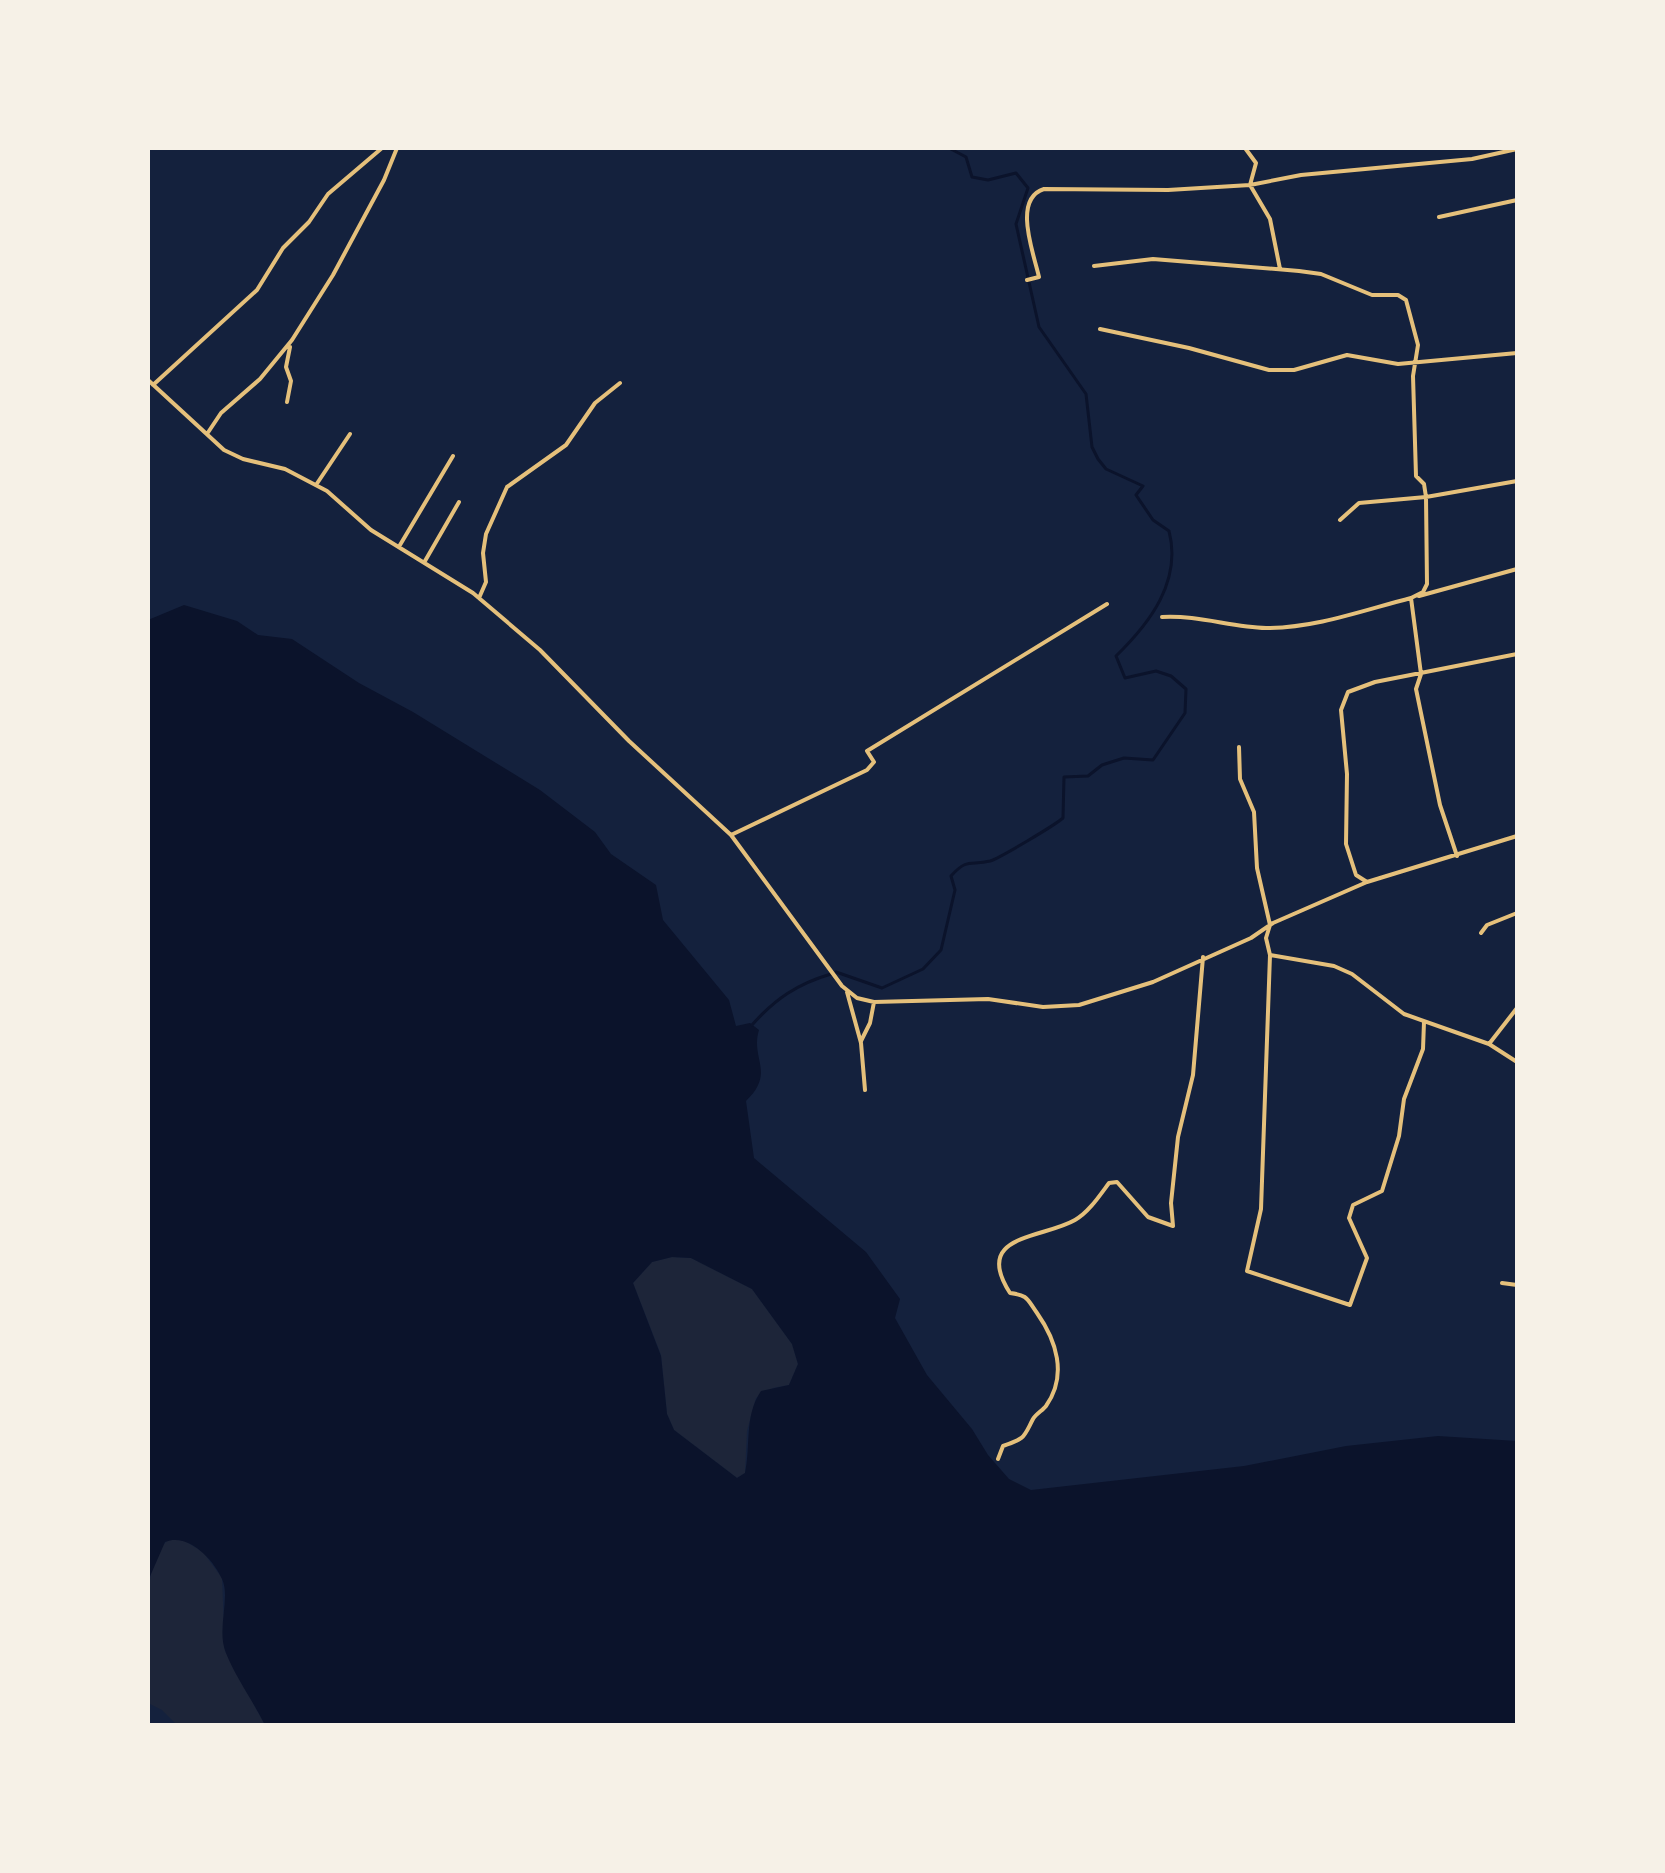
<svg xmlns="http://www.w3.org/2000/svg" width="1665" height="1873" viewBox="0 0 1665 1873" font-family="'Zilla Slab',serif">
<style>
.green{fill:#1d2539}
.water{fill:#0b132b;fill-rule:evenodd}
.lines{fill:none;stroke-linecap:round;stroke-linejoin:round}
.stream{stroke:#0b132b;stroke-width:3}
.minor{stroke:#e5c07b;stroke-width:4}
</style>
<rect width="100%" height="100%" fill="#14213d"/>
<path class="green" d="M672,1257L691,1258L752,1289L792,1344L798,1364L789,1385L773,1388L756,1398L747,1431L745,1473L737,1478L674,1430L667,1414L661,1355L633,1283L652,1262Z
M172,1538L185,1541L203,1552L222,1578L225,1651L265,1725H177L162,1710L148,1703C148,1668 136,1554 172,1538Z"/>
<path class="water" d="M184,605L237,621L258,635L292,639L359,683L413,712L540,790L595,832L611,854L656,885L663,920L729,1000L736,1026L750,1023L759,1030C750,1059 776,1072 746,1101L754,1158L866,1252L900,1299L895,1318L927,1375L972,1429L988,1455L1009,1479L1031,1490L1244,1466L1346,1446L1438,1436L1517,1441V1725H265C253,1701 236,1678 226,1653C216,1630 231,1598 222,1579C214,1560 188,1532 165,1542L148,1581V620ZM672,1257L691,1258L752,1289L792,1344L798,1364L789,1385L761,1391C744,1416 751,1445 745,1473L737,1478L674,1430L667,1414L661,1356L633,1283L652,1262Z"/>
<g class="lines">
<path class="stream" d="M836,972L882,988L923,969L941,950L955,890L951,876C968,857 971,866 990,861C1000,858 1055,825 1063,818L1064,777L1088,776L1102,765L1124,758L1153,760L1185,713L1186,689L1171,676L1156,671L1125,678L1116,656C1150,623 1182,581 1169,531L1153,520L1136,495L1143,486L1106,469L1098,459L1092,447L1086,394L1039,327L1016,224L1028,188L1016,173L988,180L972,177L966,157L949,148
M752,1025C775,999 797,984 831,974"/>
<path class="minor" d="M1245,148L1256,163L1250,185L1270,219L1280,269
M1439,217L1517,200
M1094,266L1153,259L1299,271L1321,274L1372,295H1398L1406,300L1418,345L1413,376L1416,476L1424,484L1426,497L1427,584L1423,592L1411,598
M1027,280L1039,277C1034,254 1012,199 1044,189L1168,190L1250,185L1301,175L1472,159L1517,149
M1100,329L1189,348L1269,370H1294L1347,355L1398,364L1517,353
M148,380L224,450L243,459L285,469L327,491L371,530L473,593L540,650L629,741L731,835L842,986L857,998L874,1002L988,999L1043,1007L1079,1005L1153,982L1251,938L1273,923L1367,882L1517,836
M153,385L257,290L283,248L309,222L328,194L382,148
M287,402L291,381L286,367L290,347
M207,434L221,413L260,379L292,340L333,275L384,180L397,148
M316,485L350,434
M1340,520L1359,503L1426,497L1517,481
M400,545L453,456
M425,561L459,502
M1419,596L1517,569
M479,598L486,582L483,553L486,534L507,487L566,445L595,403L620,383
M1411,598L1421,674L1416,689L1440,805L1457,856
M1162,617C1198,615 1231,627 1266,628C1316,628 1364,610 1411,598
M1239,747L1240,779L1254,812L1257,868L1270,925L1266,938L1270,955L1261,1209L1247,1271L1350,1305L1367,1258L1349,1218L1353,1205L1382,1191L1399,1136L1404,1099L1423,1049L1424,1022
M731,835L867,770L874,762L867,751L1107,604
M1367,882L1356,875L1346,844L1347,774L1341,710L1348,692L1375,682L1517,654
M1481,933L1487,925L1517,913
M1270,955L1334,966L1352,974L1404,1014L1489,1044L1517,1062
M847,992L861,1043L865,1090
M861,1041L870,1023L874,1002
M1489,1044L1517,1008
M1502,1283L1517,1285
M998,1459L1003,1446C1026,1438 1023,1438 1033,1419C1036,1414 1043,1410 1046,1406C1068,1375 1056,1340 1037,1313C1027,1299 1028,1295 1010,1293C972,1234 1042,1239 1075,1220C1089,1212 1100,1195 1109,1183L1117,1182L1148,1217L1173,1226L1171,1203L1178,1137L1193,1075L1203,957"/>
</g>
<rect width="1665" height="1873" fill="none" stroke="#f6f1e7" stroke-width="300"/>
</svg>
